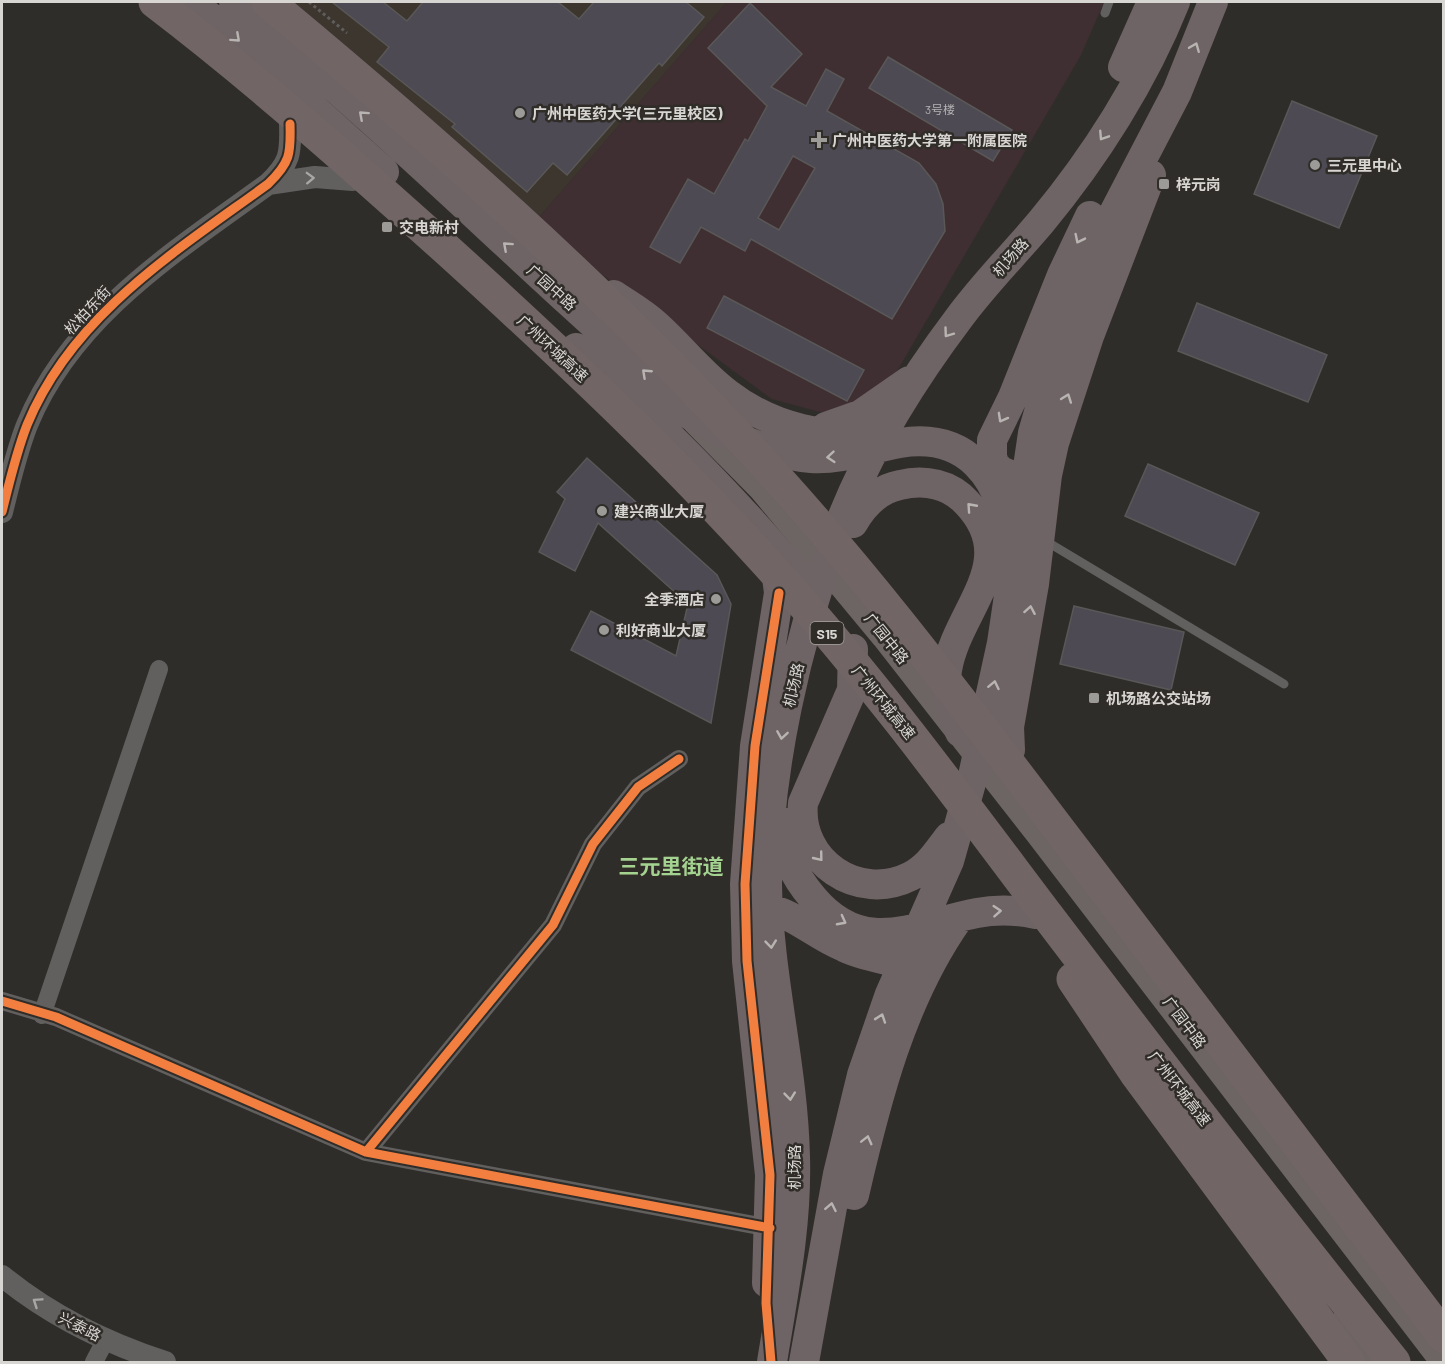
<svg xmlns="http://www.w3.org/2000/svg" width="1445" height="1364" viewBox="0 0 1445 1364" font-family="Barlow,'Noto Sans SC',sans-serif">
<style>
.built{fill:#3d362f}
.medical{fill:#402f32}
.building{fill:#4d4a53;stroke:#595857;stroke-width:1.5;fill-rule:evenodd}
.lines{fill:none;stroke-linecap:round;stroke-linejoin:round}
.path{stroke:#605e5d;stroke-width:3;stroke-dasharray:3 3;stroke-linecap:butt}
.service{stroke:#61605f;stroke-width:9}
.minor{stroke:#61605f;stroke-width:18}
.tertiary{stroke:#61605f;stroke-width:22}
.primary{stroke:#6d6464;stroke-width:28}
.trunk{stroke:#6f6465;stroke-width:30}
.motorway{stroke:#716566;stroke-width:33}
.cycleway-casing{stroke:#302d29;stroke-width:13}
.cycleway{stroke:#f27e40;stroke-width:9}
.oneway{stroke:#b8b4b2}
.oneway2{stroke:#a8a7a5}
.poi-dot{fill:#9d9b98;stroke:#302d29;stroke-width:2}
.labels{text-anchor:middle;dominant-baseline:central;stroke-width:5;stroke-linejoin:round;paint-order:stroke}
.number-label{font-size:12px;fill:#b5b3b3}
.shield{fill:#302d29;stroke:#a6a3a0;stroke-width:1.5}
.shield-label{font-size:14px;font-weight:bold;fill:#d8d6d3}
.poi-label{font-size:15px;font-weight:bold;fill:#d8d6d3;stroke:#302d29;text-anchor:start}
.street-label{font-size:15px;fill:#d8d6d3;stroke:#302d29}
.district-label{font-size:21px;font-weight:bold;fill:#a4d291;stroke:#302d29}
</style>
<rect width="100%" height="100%" fill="#2f2d2a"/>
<path class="built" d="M285,2H727L533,224Z"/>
<path class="medical" d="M727,2H1104L1081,55L893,378L835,416L772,399L533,224Z"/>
<path class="building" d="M332,2H383L407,21L423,2H558L579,19L594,2H686L704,17L662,66L659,63L621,106L625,109L567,175L553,163L527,192L452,127L455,124L377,62L389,47Z
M750,3L802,54L771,87L806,106L826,69L844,79L827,111L919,163L936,184L943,204L945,231L892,319L751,239L745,251L701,227L680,263L650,247L688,179L714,194L745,139L748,141L767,106L708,48ZM793,156L815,168L779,230L758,218Z
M888,57L1012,130L993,161L869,88Z
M1292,101L1377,136L1339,228L1254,194Z
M724,296L864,370L847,401L707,328Z
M1197,303L1327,355L1308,402L1178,351Z
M587,458L717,575L731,604L711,723L571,650L591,611L676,656L688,604L598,523L575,571L539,552L565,499L557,492Z
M1148,464L1259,513L1235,565L1125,516Z
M1074,606L1184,632L1171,690L1060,664Z"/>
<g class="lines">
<path class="path" d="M309,2L347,33"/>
<path class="service" d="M1105,13L1109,2
M1044,540L1284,684"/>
<path class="minor" d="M2,1001L56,1017L366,1152L770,1228
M42,1015L159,669
M366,1152L553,925L593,844L638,787L679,759
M94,1362L106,1339"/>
<path class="tertiary" d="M268,184L315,177L353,180
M2,512C9,484 16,453 27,425C72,315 176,251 268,184C290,163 291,154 290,124
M2,1276C50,1315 106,1343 165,1362"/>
<path class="primary" d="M697,422L763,489L885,636L1039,833L1444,1361
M1344,1323L1372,1362"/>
<path class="trunk" d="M191,2L225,29L384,172
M234,2C350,96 458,200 567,300C595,325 622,350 649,376C661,388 674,404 689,414C715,432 779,456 811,458C842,460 870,448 900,443C966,432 1001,477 1008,538
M1123,67L1152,2
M614,295C627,304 643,313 655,324C680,346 701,374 728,394C771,427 831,443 884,429
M576,348C660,424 740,503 811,591
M826,427L860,415L909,381
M1015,477L1001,471L994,464L992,456V440L1013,397L1062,275L1090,216
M853,523C864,504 878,489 900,485C925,479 950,484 967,503C1023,562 957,609 947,670C944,691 953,713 960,732
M853,649L852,690L803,803C797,861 858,903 911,876C928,868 938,851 949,837
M1010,750L1009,727L1034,584L1047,475L1054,443L1089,336L1151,175
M779,820C782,849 793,875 813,898C864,959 917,924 977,913C997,909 1017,910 1036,914
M752,906C790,908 810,933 844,947C868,958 896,961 921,968
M854,1195C876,1100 901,1000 958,919
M767,1283L770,1175L747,961L745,884L755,746L779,593L775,561
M772,1362C783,1294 797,1226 795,1157C793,1065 768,976 767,884C767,770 797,643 835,537C863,459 910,383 959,318C984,284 1014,254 1041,222C1095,157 1144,80 1175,2
M804,1362L838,1174L862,1075L890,994L949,861L973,776L1002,643L1033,433L1050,374L1071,309L1103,234L1177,92L1213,2"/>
<path class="motorway" d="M155,2C256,79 350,163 445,248C562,354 677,462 782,580C877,686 961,801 1047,915C1161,1065 1276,1215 1394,1362
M268,2C433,139 596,283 742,440C861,566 965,706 1070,844C1195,1008 1320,1172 1444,1337
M1073,979L1137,1075L1349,1362"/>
<defs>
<path id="cycleway" d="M2,512C9,484 16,453 27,425C72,315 176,251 268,184C290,163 291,154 290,124
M2,1001L56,1017L366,1152L770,1228
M366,1152L553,925L593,844L638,787L679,759
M771,1362L766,1303L770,1175L747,961L745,884L755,746L779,593"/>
</defs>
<use href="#cycleway" class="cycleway-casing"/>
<use href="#cycleway" class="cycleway"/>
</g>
<defs><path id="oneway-chevron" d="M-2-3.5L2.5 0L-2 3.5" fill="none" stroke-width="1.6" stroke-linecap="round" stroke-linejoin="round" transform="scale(1.5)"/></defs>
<g class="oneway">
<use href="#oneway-chevron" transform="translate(236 38) rotate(42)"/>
<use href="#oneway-chevron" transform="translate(1195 47) rotate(-68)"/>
<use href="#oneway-chevron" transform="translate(363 115) rotate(-138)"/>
<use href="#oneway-chevron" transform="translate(1103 136) rotate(123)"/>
<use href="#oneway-chevron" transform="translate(1079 239) rotate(116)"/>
<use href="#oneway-chevron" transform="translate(507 246) rotate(-138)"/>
<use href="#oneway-chevron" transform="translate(948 333) rotate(126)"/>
<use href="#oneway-chevron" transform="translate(646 373) rotate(-137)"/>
<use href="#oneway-chevron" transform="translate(1067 398) rotate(-70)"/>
<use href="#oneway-chevron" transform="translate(1002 418) rotate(119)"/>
<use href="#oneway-chevron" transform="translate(831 457) rotate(175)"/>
<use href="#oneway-chevron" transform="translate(971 507) rotate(-132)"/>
<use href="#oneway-chevron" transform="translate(1030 610) rotate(-80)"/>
<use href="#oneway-chevron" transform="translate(994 685) rotate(-78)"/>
<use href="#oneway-chevron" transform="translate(782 735) rotate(99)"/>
<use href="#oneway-chevron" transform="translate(819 857) rotate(51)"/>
<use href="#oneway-chevron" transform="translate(997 911) rotate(-4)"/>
<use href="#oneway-chevron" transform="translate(842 921) rotate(28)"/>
<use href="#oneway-chevron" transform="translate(771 944) rotate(84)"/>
<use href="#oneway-chevron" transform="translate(881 1018) rotate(-71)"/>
<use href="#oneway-chevron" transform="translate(790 1096) rotate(84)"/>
<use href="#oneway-chevron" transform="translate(867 1140) rotate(-76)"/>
<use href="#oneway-chevron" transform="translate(831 1207) rotate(-79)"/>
</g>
<g class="oneway2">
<use href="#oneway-chevron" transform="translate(310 178) rotate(-2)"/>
<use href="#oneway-chevron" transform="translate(37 1302) rotate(-146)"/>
</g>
<g class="poi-dot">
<circle cx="520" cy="113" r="6"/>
<path d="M816 131h6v6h6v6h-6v6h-6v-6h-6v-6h6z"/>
<circle cx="1315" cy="165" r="6"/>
<rect x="1158" y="178" width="12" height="12" rx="3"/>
<rect x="381" y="221" width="12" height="12" rx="3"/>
<circle cx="602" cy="511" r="6"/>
<circle cx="716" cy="599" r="6"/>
<circle cx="604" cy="630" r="6"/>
<rect x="1088" y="692" width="12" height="12" rx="3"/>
</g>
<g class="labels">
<g class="number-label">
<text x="940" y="109">3号楼</text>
</g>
<rect class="shield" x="810.5" y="622" width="33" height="22" rx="4.5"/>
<g class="shield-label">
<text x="827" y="633">S15</text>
</g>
<g class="poi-label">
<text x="532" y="113">广州中医药大学(三元里校区)</text>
<text x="832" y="140">广州中医药大学第一附属医院</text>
<text x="1327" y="165">三元里中心</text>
<text x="1176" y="184">梓元岗</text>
<text x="399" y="227">交电新村</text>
<text x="614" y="511">建兴商业大厦</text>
<text x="704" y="599" text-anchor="end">全季酒店</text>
<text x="616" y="630">利好商业大厦</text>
<text x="1106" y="698">机场路公交站场</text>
</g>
<g class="street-label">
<text transform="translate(1010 257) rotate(-49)">机场路</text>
<text transform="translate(552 287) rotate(42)">广园中路</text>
<text transform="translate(87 310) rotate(-47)">松柏东街</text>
<text transform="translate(553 348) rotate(43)">广州环城高速</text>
<text transform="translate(887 638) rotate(51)">广园中路</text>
<text transform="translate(793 685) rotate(-77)">机场路</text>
<text transform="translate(884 702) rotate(51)">广州环城高速</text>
<text transform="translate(1185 1022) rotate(53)">广园中路</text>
<text transform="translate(1180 1088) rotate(52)">广州环城高速</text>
<text transform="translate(794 1167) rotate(-90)">机场路</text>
<text transform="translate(80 1326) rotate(27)">兴泰路</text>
</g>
<g class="district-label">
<text x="671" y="865">三元里街道</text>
</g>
</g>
<rect width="1445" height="1364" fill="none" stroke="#d8d6d3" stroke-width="6"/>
</svg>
